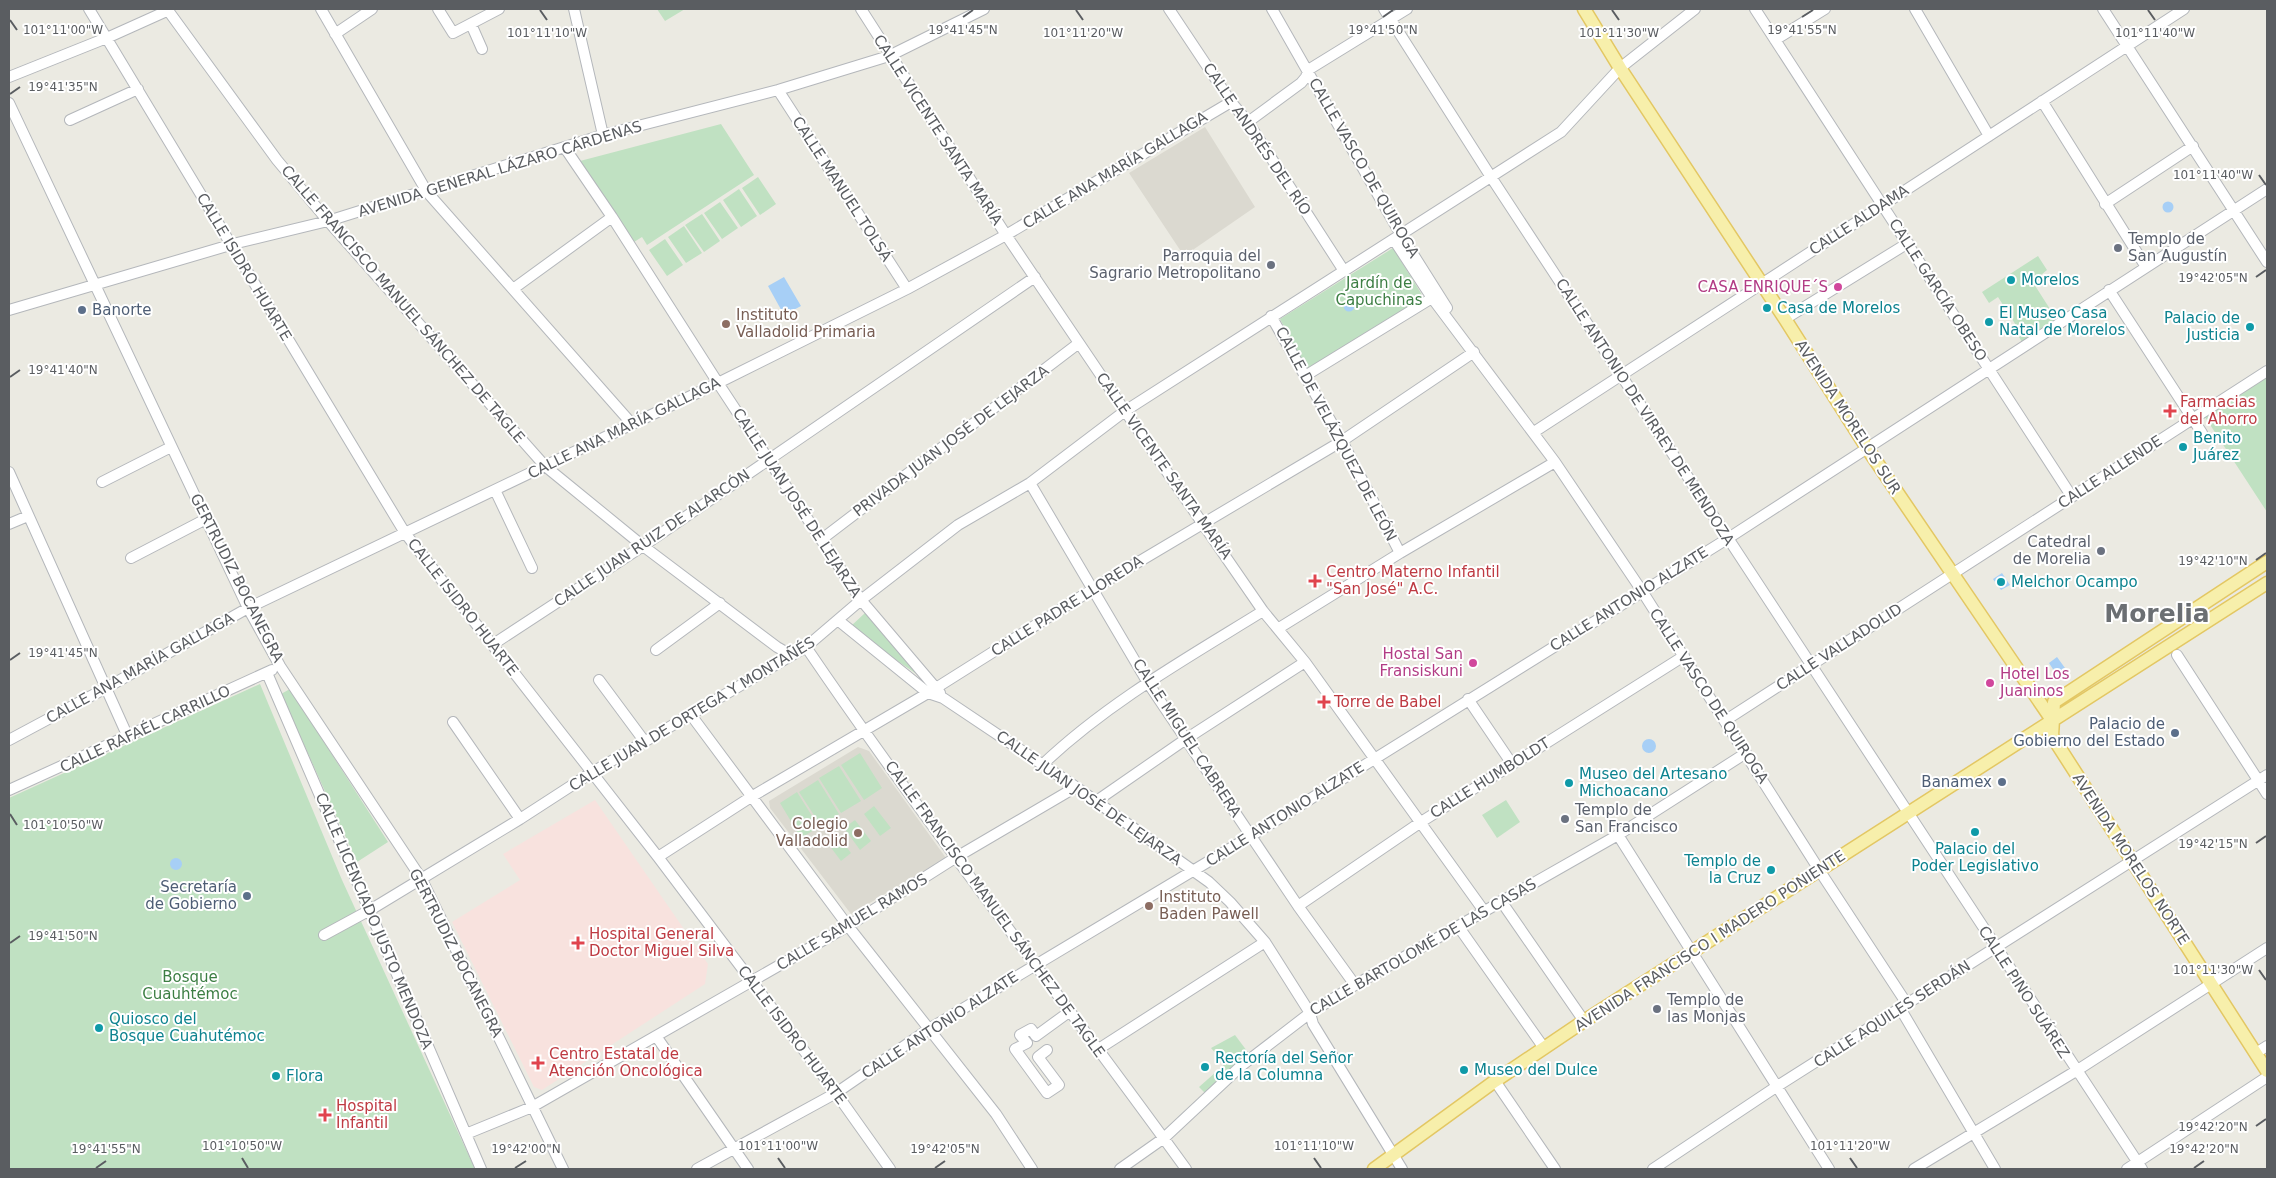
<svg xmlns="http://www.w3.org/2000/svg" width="2276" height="1178" viewBox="0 0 2276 1178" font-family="'DejaVu Sans',sans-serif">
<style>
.education{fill:#dbd9d0}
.medical{fill:#f8e2de}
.green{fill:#c0e1c2}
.water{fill:#a7cff6}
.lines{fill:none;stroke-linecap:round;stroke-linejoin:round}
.minor-casing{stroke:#b4b7bb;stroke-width:12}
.major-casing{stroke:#e3c763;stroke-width:15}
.minor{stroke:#fff;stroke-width:10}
.major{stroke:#f7efab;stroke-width:12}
.ticks{fill:none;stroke:#5a5d61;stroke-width:2}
.worship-dot{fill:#6b7280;stroke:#fff;stroke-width:2}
.culture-dot{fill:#0f9aa8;stroke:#fff;stroke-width:2}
.hotel-dot{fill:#d1479c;stroke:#fff;stroke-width:2}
.service-dot{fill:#5c6f8a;stroke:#fff;stroke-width:2}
.education-dot{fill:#8d6e63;stroke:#fff;stroke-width:2}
.health-dot{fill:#e0444e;stroke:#fff;stroke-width:2}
.labels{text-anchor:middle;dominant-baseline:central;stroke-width:4;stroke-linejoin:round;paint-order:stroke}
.street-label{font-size:15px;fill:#5a5d61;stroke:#fff}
.worship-label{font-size:15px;fill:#5b616d;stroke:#fff;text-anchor:start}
.culture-label{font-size:15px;fill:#0d838f;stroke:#fff;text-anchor:start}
.park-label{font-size:15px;fill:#3c7e43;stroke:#fff}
.hotel-label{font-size:15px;fill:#b23c85;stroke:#fff;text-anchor:end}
.service-label{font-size:15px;fill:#4e5e75;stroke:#fff;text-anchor:end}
.education-label{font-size:15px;fill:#785e54;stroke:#fff;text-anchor:start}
.health-label{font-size:15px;fill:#be3a42;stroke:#fff;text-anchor:start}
.town-label{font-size:25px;font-weight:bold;fill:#6b6f73;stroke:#fff}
.ticks-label{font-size:12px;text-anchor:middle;fill:#5a5d61;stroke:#fff;stroke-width:4;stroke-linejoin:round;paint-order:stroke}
</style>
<rect width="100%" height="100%" fill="#ebeae2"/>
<path class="education" d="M1205,127L1255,207L1184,256L1129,173Z
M858,747L869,751L946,858L851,914L770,808L769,801Z"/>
<path class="medical" d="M595,800L708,964L705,984L542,1090L534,1087L452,922L520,880L503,854Z"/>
<path class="green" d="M657,9H685L665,21Z
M721,124L754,175L647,245L642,237L634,242L580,161Z
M758,177L776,204L760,215L742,188Z
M739,189L757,216L741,227L723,200Z
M720,202L738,228L722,239L704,213Z
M702,214L720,241L704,252L685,225Z
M684,226L702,253L686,263L668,237Z
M665,239L683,265L667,276L649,250Z
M1393,248L1424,298L1307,370L1280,319Z
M2038,256L2047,270L2041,275L2043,278L2034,284L2057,320L2022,342L2016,332L2019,330L1998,297L1989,303L1982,292Z
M2267,377V512L2205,417Z
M865,613L921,677L852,630L851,626Z
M260,684L342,880L475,1169H9V798Z
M290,689L388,842L357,862L281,694Z
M860,753L882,788L864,800L841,765Z
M839,766L861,801L841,813L819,778Z
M818,780L839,814L821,826L799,792Z
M797,792L819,827L801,838L780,803Z
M1506,800L1520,822L1497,838L1482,815Z
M874,806L891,828L880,836L864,814Z
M855,820L871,841L860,850L844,828Z
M836,833L851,853L841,861L826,841Z
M1235,1035L1250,1055L1205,1093L1199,1087L1225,1064L1211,1048Z"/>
<path class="water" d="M2162.5 207a5.5 5.5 0 1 1 11 0a5.5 5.5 0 1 1-11 0Z
M784,277L801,306L784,315L768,286Z
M1343.5 306a5.5 5.5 0 1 1 11 0a5.5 5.5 0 1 1-11 0Z
M2002,573L2010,585L2001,590L1993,579Z
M2057,657L2065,668L2056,674L2049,663Z
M1642 746a7 7 0 1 1 14 0a7 7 0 1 1-14 0Z
M170 864a6 6 0 1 1 12 0a6 6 0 1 1-12 0Z"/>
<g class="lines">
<defs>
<path id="minor" d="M89,9L405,533L658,857L836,1093L890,1169
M167,9L277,160L328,221L545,466L643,546L777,647L784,651L794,654
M321,9L427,192L632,424
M438,9L453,33L499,9
M574,9L603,135
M861,9L1006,235L1125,411L1263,611L1305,662L1484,911
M1169,9L1231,102L1248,122L1344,271
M1272,9L1401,235L1447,308
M1384,9L1491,177L2142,1169
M1755,9L2072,497
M1915,9L1989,136
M2103,9L2267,262
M471,24L482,49
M335,34L372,9
M1775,40L1825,9
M9,77L109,37L169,10
M778,90L907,289
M2042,101L2146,267
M9,103L248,608L280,666L421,878L563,1169
M70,120L138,89
M1248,122L1301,83L1306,77L1308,70L1407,9
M565,148L612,217L718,383L861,600L940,693
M2105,204L2193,146
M1394,240L1432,298L1555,462L1642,591L1825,879L1907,1004
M513,289L612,217
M2109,290L2202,433
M9,310L237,243L328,221L603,135L778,90L889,56L984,9
M1271,316L1342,441L1400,553
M1785,319L1908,243
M1305,376L1432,298
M1534,432L2184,9
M9,472L128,737
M102,482L171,447
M1030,483L1148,683L1298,906L1355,985
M495,490L532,568
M9,524L28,516
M822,539L1079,343
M131,558L206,519
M839,621L928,693L943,698L1076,787L1209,882L1230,902L1265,942L1310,1013L1313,1024L1402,1169
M1279,628L1400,553L1555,462
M492,645L643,546L1035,277
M806,647C927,825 1060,995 1186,1169
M656,650L720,603
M2177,655L2267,794
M267,673L481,1169
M599,680L645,742
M1468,699L1512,764
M691,715L848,926L996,1114L1032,1169
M1726,720L2267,371
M453,722L520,819
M9,740L106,688L248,608L718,383L907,289L1006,235L1231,102
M1042,765C1107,703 1187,658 1263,611
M9,790L272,670
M1095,802L1186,739L1305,662
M1618,835L1829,1169
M658,857L751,797L928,693L1093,589L1342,441L1474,352
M1501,901L1584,1021
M1298,906L1421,822L1684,656
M1458,926L1544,1048
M324,935L370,910L520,819L591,773L806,647L861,600L958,525L1030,483L1125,411L1561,132L1620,68L1695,9
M1900,1008L1995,1169
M656,1036L748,1169
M1047,1050L1038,1057L1059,1085L1047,1093L1015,1049L1027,1043L1020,1035L1031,1029L1036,1036L1069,1012
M1097,1050L1265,942
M2256,1053L2267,1046
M1495,1081L1555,1169
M466,1134L532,1107L848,926L955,858L1076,787
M697,1169L836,1093L929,1029L1251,836L1727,539L2267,189
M1120,1169L1164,1138L1241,1066L1310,1013L1355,985L1618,835L1746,753
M1653,1169L1776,1087L2267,775
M1914,1169L2076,1071L2267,948
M2127,1169L2267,1077"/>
<path id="major" d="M1584,9L1620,68L1785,319L1867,448L2052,720
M2267,562L2054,702L2052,736L2267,1071
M1374,1169L1495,1081L1584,1021L2267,583"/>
</defs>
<use href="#minor" class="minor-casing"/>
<use href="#major" class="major-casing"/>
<use href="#minor" class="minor"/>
<use href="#major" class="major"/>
</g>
<path class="ticks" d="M540,10L547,20M1076,10L1083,20M1612,10L1619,20M2148,10L2155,20M963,17L973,10M1383,17L1393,10M1802,17L1813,10M10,20L17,30M10,94L20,87M2259,175L2266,185M2256,277L2266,270M10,377L20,370M2256,560L2266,553M10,660L20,653M10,814L17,825M2256,843L2266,836M10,943L20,936M2259,970L2266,980M2256,1126L2266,1119M242,1158L248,1168M778,1158L785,1168M1314,1158L1321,1168M1850,1158L1857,1168M96,1168L106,1161M515,1168L526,1161M935,1168L945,1161M2194,1168L2204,1161"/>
<g class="worship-dot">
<circle cx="2118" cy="248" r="5"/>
<circle cx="1271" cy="265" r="5"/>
<circle cx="2101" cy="551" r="5"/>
<circle cx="1565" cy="819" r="5"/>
<circle cx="1657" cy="1009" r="5"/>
</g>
<g class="culture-dot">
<circle cx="2011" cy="280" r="5"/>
<circle cx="1767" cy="308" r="5"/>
<circle cx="1989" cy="322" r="5"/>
<circle cx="2250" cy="327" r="5"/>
<circle cx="2183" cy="447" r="5"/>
<circle cx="2001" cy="582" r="5"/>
<circle cx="1569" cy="783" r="5"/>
<circle cx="1975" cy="832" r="5"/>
<circle cx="1771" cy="870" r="5"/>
<circle cx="99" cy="1028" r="5"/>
<circle cx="1205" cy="1067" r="5"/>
<circle cx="1464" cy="1070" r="5"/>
<circle cx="276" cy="1076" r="5"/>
</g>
<g class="hotel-dot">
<circle cx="1838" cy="287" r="5"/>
<circle cx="1473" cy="663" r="5"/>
<circle cx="1990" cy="683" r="5"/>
</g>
<g class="service-dot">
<circle cx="82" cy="310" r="5"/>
<circle cx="2175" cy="733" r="5"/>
<circle cx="2002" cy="782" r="5"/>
<circle cx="247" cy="896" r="5"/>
</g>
<g class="education-dot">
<circle cx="726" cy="324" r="5"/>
<circle cx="858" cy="833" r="5"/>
<circle cx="1149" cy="906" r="5"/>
</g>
<g class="health-dot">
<path d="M2167.5 403.5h5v5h5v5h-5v5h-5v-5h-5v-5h5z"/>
<path d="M1312.5 573.5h5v5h5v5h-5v5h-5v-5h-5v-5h5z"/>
<path d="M1321.5 694.5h5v5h5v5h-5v5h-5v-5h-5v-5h5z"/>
<path d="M575.5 935.5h5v5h5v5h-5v5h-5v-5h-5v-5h5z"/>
<path d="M535.5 1055.5h5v5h5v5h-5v5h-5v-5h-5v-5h5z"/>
<path d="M322.5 1107.5h5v5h5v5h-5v5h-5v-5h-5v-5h5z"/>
</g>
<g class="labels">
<g class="street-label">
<text transform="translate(938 130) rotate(57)">CALLE VICENTE SANTA MARÍA</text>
<text transform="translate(1257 139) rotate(56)">CALLE ANDRÉS DEL RÍO</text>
<text transform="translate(1364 168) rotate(60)">CALLE VASCO DE QUIROGA</text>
<text transform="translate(500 169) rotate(-17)">AVENIDA GENERAL LÁZARO CÁRDENAS</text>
<text transform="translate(1115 170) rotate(-31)">CALLE ANA MARÍA GALLAGA</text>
<text transform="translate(842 189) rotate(57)">CALLE MANUEL TOLSÁ</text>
<text transform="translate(1859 220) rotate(-33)">CALLE ALDAMA</text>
<text transform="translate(244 267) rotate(59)">CALLE ISIDRO HUARTE</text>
<text transform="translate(1938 290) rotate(57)">CALLE GARCÍA OBESO</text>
<text transform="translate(403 304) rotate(49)">CALLE FRANCISCO MANUEL SÁNCHEZ DE TAGLE</text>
<text transform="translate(1645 412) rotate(57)">CALLE ANTONIO DE VIRREY DE MENDOZA</text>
<text transform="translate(1848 417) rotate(57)">AVENIDA MORELOS SUR</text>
<text transform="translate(624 428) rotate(-26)">CALLE ANA MARÍA GALLAGA</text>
<text transform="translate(1336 434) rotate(62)">CALLE DE VELÁZQUEZ DE LEÓN</text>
<text transform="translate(951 441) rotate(-37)">PRIVADA JUAN JOSÉ DE LEJARZA</text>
<text transform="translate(1164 466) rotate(55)">CALLE VICENTE SANTA MARÍA</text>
<text transform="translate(2110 472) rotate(-33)">CALLE ALLENDE</text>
<text transform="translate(797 503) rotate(57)">CALLE JUAN JOSÉ DE LEJARZA</text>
<text transform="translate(652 538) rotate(-34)">CALLE JUAN RUIZ DE ALARCÓN</text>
<text transform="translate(237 578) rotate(63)">GERTRUDIZ BOCANEGRA</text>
<text transform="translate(1629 599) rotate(-32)">CALLE ANTONIO ALZATE</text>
<text transform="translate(1067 606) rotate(-32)">CALLE PADRE LLOREDA</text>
<text transform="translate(463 607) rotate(52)">CALLE ISIDRO HUARTE</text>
<text transform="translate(1839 647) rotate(-33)">CALLE VALLADOLID</text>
<text transform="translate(140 668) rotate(-29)">CALLE ANA MARÍA GALLAGA</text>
<text transform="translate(1709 696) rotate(57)">CALLE VASCO DE QUIROGA</text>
<text transform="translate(692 714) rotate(-31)">CALLE JUAN DE ORTEGA Y MONTAÑÉS</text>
<text transform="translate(145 729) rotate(-25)">CALLE RAFAÉL CARRILLO</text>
<text transform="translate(1187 738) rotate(57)">CALLE MIGUEL CABRERA</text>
<text transform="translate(1490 778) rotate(-32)">CALLE HUMBOLDT</text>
<text transform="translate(1089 798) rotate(35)">CALLE JUAN JOSÉ DE LEJARZA</text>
<text transform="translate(1285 814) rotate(-32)">CALLE ANTONIO ALZATE</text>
<text transform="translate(2131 859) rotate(57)">AVENIDA MORELOS NORTE</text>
<text transform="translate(995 909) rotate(54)">CALLE FRANCISCO MANUEL SÁNCHEZ DE TAGLE</text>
<text transform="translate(374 921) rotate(67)">CALLE LICENCIADO JUSTO MENDOZA</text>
<text transform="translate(852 922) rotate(-31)">CALLE SAMUEL RAMOS</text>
<text transform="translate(1710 941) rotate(-33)">AVENIDA FRANCISCO I MADERO PONIENTE</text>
<text transform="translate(1423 947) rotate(-30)">CALLE BARTOLOMÉ DE LAS CASAS</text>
<text transform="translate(456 953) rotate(63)">GERTRUDIZ BOCANEGRA</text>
<text transform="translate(2024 992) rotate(57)">CALLE PINO SUÁREZ</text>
<text transform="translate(1892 1014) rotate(-33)">CALLE AQUILES SERDÁN</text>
<text transform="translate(940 1025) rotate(-33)">CALLE ANTONIO ALZATE</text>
<text transform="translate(792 1035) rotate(53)">CALLE ISIDRO HUARTE</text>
</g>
<g class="worship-label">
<text x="2128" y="239">Templo de<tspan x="2128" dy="17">San Augustín</tspan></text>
<text x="1261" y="256" text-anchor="end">Parroquia del<tspan x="1261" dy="17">Sagrario Metropolitano</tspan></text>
<text x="2091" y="542" text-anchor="end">Catedral<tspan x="2091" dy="17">de Morelia</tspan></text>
<text x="1575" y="810">Templo de<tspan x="1575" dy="17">San Francisco</tspan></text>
<text x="1667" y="1000">Templo de<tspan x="1667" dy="17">las Monjas</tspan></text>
</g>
<g class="culture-label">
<text x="2021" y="280">Morelos</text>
<text x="1777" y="308">Casa de Morelos</text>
<text x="1999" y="313">El Museo Casa<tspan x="1999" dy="17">Natal de Morelos</tspan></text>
<text x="2240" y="318" text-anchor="end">Palacio de<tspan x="2240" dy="17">Justicia</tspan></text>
<text x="2193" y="438">Benito<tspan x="2193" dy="17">Juárez</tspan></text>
<text x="2011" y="582">Melchor Ocampo</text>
<text x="1579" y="774">Museo del Artesano<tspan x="1579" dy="17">Michoacano</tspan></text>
<text x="1975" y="849" text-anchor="middle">Palacio del<tspan x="1975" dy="17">Poder Legislativo</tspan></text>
<text x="1761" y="861" text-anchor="end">Templo de<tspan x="1761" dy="17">la Cruz</tspan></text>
<text x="109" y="1019">Quiosco del<tspan x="109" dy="17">Bosque Cuahutémoc</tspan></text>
<text x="1215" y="1058">Rectoría del Señor<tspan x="1215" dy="17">de la Columna</tspan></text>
<text x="1474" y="1070">Museo del Dulce</text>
<text x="286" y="1076">Flora</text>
</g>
<g class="park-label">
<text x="1379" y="283">Jardín de<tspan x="1379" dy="17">Capuchinas</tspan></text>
<text x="190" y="977">Bosque<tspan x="190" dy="17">Cuauhtémoc</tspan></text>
</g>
<g class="hotel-label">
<text x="1828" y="287">CASA ENRIQUE´S</text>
<text x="1463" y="654">Hostal San<tspan x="1463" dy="17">Fransiskuni</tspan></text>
<text x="2000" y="674" text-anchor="start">Hotel Los<tspan x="2000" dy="17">Juaninos</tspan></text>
</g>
<g class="service-label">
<text x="92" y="310" text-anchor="start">Banorte</text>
<text x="2165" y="724">Palacio de<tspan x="2165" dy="17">Gobierno del Estado</tspan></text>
<text x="1992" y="782">Banamex</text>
<text x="237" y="887">Secretaría<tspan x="237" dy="17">de Gobierno</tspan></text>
</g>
<g class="education-label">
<text x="736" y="315">Instituto<tspan x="736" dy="17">Valladolid Primaria</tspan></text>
<text x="848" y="824" text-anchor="end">Colegio<tspan x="848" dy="17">Valladolid</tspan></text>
<text x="1159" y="897">Instituto<tspan x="1159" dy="17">Baden Pawell</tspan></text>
</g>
<g class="health-label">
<text x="2180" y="402">Farmacias<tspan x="2180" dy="17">del Ahorro</tspan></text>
<text x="1326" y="572">Centro Materno Infantil<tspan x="1326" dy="17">"San José" A.C.</tspan></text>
<text x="1334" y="702">Torre de Babel</text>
<text x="589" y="934">Hospital General<tspan x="589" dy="17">Doctor Miguel Silva</tspan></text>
<text x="549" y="1054">Centro Estatal de<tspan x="549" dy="17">Atención Oncológica</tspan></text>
<text x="336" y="1106">Hospital<tspan x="336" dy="17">Infantil</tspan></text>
</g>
<g class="town-label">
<text x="2157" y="613">Morelia</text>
</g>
</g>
<g class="ticks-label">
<text x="963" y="34">19°41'45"N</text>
<text x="1383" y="34">19°41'50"N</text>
<text x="1802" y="34">19°41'55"N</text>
<text x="63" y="34">101°11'00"W</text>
<text x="547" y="37">101°11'10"W</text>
<text x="1083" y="37">101°11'20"W</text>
<text x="1619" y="37">101°11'30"W</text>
<text x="2155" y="37">101°11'40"W</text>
<text x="63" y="91">19°41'35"N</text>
<text x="2213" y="179">101°11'40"W</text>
<text x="2213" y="282">19°42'05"N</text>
<text x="63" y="374">19°41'40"N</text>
<text x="2213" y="565">19°42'10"N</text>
<text x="63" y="657">19°41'45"N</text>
<text x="63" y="829">101°10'50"W</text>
<text x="2213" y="848">19°42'15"N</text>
<text x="63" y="940">19°41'50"N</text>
<text x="2213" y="974">101°11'30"W</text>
<text x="2213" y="1131">19°42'20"N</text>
<text x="242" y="1150">101°10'50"W</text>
<text x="778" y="1150">101°11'00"W</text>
<text x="1314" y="1150">101°11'10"W</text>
<text x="1850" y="1150">101°11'20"W</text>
<text x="106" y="1153">19°41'55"N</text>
<text x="526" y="1153">19°42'00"N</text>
<text x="945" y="1153">19°42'05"N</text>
<text x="2204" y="1153">19°42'20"N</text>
</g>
<rect width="2276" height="1178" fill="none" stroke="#5a5d61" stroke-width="20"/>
</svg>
